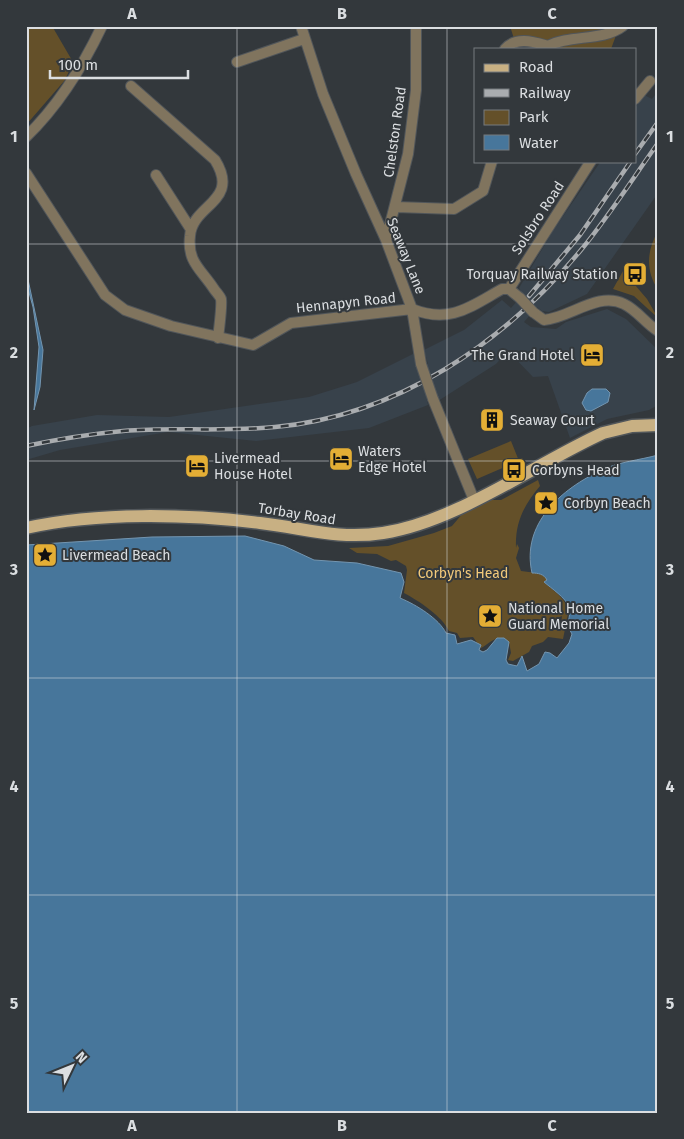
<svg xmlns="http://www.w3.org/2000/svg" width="684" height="1139" viewBox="0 0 684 1139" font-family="'Fira Sans',sans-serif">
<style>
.built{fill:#38424b}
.green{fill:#645029}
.water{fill:#47769b;stroke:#7395b0}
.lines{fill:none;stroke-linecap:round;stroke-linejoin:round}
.minor-casing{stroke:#51565a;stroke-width:12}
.major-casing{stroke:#51565a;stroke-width:15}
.minor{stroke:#80745e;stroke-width:10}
.major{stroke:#c8b083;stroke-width:12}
.rail-casing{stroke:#a9acaf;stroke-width:4.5}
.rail{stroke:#33383c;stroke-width:2.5;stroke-dasharray:8;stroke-linecap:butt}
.minor-bridge-casing{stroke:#51565a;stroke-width:12;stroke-linecap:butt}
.minor-bridge{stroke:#80745e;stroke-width:10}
.grid{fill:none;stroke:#dbdee1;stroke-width:1;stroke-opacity:0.55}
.labels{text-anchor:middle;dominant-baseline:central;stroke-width:4;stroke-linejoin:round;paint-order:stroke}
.street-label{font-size:14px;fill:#dbdee1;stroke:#33383c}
.poi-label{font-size:14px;fill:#dbdee1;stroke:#33383c;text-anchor:start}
.park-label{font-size:14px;fill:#f2c97a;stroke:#33383c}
.neatline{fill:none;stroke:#dbdee1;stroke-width:2}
.grid-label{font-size:16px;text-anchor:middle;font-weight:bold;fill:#dbdee1}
</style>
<rect width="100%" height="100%" fill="#33383c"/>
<path class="built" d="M658,91V193L587,294L549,312L542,311L537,307L524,322L531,327L556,329L566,322L607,309L626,319L658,350V405L649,410L607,419L570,438L548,376L533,377L508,351L496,364L438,401L436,394L426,397L428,405L369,428L256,441L168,432L60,450L26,460V429L32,426L97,415L169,417L309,397L357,382L413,354L418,369L428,364L424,350L464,330L502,300L511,308L523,294L519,288L553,231L601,161H635V108L644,95L652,99Z"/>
<path class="green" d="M26,26H52L73,62L65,80L26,125Z
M510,26H614L618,30L611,49H547L515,42Z
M658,231V290C645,270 647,250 658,231Z
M623,271L647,299L658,318L634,296L613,289Z
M511,441L519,461L477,479L468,459Z
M538,480L540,486C524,505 515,522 516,548L517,544L519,548L516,558L521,571C532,573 540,571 548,580L544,582C557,594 575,604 565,623L561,624L562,616L557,618L558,626L565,629L563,639L548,637L543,642L532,646L529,652L513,661L508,660L511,653L509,642C497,633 492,642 481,648L473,637L460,638L457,633L449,631C442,616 419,601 404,593L407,570L406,566L396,560L391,561L377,554L357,553L349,548L388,546L434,533L452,526L474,500H501Z"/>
<path class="water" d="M26,270L43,350L40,387L34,410L39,347L33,307L27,285Z
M592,389H606L610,393L608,402L591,411L586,410L582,403L587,393Z
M658,455V1113H26V545L152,537L245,536L284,546L314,560L357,563L401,573L404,582L400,598C417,605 439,619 446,633L455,635L457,644L471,640L481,645L479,650L483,652L487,650L497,638H504L509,642L506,660L508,664L517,666L522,656L527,671L539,664L545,652L550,653L557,658L569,643L572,634C564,622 572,618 569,607C566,598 551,588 544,582L547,580C544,574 538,573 532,573C521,524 561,489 602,470C618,462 640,460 658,455Z"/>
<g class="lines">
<defs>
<path id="minor" d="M301,26L323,94L356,174L386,240L412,309L421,364
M548,46C571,34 602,42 623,26
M505,49C516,36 534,42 548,46
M237,62L304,39
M131,86L215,160C241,202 192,204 190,236C187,262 201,269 214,289C216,292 220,296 221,299C222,305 219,330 218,338
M635,99L650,81
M26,137C58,106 83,66 102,26
M26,173L105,295L125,310L171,326L253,345L291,323L412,309C450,324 470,307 502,289H509L520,298
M156,175L190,228
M396,207L454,209L483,191L492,161
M386,240L408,154L416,90V26
M509,289L591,161
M533,312L544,320C570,318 598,291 624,304C637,310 646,324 658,331
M433,399L474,500"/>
<path id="major" d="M26,528C99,512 186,514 260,523C305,528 337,540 383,533C456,522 535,464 603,433L632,426L658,425"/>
</defs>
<use href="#minor" class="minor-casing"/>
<use href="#major" class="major-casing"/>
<use href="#minor" class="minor"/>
<use href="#major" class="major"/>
<defs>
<path id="rail" d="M635,154L658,122
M529,296L580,235L631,161
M26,446C59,439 90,434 123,431C174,427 224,432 275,427C397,416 504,343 581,250C609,216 633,178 658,143"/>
</defs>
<use href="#rail" class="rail-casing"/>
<use href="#rail" class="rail"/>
<defs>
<path id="minor-bridge" d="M520,298L533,312
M421,364L433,399"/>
</defs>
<use href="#minor-bridge" class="minor-bridge-casing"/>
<use href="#minor-bridge" class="minor-bridge"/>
</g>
<path class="grid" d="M237,26V1113M447,26V1113M26,244H658M26,461H658M26,678H658M26,895H658"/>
<defs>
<symbol id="bus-square" viewBox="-11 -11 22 22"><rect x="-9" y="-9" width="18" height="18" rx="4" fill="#e4ae35" stroke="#33383c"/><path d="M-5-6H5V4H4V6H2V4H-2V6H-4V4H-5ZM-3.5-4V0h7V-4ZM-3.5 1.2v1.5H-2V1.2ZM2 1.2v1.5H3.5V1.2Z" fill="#111"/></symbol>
<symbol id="hotel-square" viewBox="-11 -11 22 22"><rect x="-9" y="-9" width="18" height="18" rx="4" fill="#e4ae35" stroke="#33383c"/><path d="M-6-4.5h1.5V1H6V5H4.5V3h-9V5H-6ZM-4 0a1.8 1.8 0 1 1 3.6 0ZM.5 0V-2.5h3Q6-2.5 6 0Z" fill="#111"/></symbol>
<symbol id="building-square" viewBox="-11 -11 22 22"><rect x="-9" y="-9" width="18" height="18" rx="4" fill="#e4ae35" stroke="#33383c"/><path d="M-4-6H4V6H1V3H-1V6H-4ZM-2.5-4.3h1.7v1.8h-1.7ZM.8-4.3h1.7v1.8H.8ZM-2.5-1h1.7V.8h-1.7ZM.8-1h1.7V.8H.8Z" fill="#111"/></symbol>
<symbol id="sight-square" viewBox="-11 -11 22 22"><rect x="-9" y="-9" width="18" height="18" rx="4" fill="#e4ae35" stroke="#33383c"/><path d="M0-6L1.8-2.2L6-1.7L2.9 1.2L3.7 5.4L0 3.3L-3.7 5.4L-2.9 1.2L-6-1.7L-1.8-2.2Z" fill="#111"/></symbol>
</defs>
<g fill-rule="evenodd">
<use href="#bus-square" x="621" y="260" width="28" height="28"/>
<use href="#hotel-square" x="578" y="341" width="28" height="28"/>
<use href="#building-square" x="478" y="406" width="28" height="28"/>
<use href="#hotel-square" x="327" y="445" width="28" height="28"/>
<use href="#hotel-square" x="183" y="452" width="28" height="28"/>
<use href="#bus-square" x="500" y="456" width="28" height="28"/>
<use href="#sight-square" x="532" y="489" width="28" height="28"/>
<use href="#sight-square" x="31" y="541" width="28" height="28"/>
<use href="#sight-square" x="476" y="602" width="28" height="28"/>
</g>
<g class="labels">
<g class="street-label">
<text transform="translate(395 132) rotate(-82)">Chelston Road</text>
<text transform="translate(538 218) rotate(-57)">Solsbro Road</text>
<text transform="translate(406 256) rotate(68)">Seaway Lane</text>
<text transform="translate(346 303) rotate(-6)">Hennapyn Road</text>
<text transform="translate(297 514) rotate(9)">Torbay Road</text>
</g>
<g class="poi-label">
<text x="618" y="274" text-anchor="end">Torquay Railway Station</text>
<text x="574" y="355" text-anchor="end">The Grand Hotel</text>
<text x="510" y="420">Seaway Court</text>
<text x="358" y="451">Waters<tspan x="358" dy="16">Edge Hotel</tspan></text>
<text x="214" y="458">Livermead<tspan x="214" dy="16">House Hotel</tspan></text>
<text x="532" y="470">Corbyns Head</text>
<text x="564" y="503">Corbyn Beach</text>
<text x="62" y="555">Livermead Beach</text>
<text x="508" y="608">National Home<tspan x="508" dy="16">Guard Memorial</tspan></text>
</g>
<g class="park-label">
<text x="463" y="573">Corbyn's Head</text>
</g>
</g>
<rect width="684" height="1139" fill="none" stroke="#33383c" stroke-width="55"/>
<rect x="474" y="48" width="162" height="115" fill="#33383c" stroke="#767a7e"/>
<rect x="484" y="64" width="25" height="8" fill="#c8b083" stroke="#767a7e"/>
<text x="519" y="72" font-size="15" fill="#dbdee1">Road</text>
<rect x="484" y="89" width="25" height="8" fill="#a9acaf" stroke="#767a7e"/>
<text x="519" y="98" font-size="15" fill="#dbdee1">Railway</text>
<rect x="484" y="110" width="25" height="15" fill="#645029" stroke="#767a7e"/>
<text x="519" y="122" font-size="15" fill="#dbdee1">Park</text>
<rect x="484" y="135" width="25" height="15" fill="#47769b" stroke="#767a7e"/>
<text x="519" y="148" font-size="15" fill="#dbdee1">Water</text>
<g transform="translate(72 1066) rotate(47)" stroke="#33383c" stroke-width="4" paint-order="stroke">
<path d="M0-4L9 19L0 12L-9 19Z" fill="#dbdee1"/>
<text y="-8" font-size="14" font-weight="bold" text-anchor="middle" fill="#dbdee1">N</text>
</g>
<path d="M50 70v8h138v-8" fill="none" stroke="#dbdee1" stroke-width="2.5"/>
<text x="58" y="70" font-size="15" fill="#dbdee1" stroke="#33383c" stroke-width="4" paint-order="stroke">100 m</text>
<rect x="28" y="28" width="628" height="1084" class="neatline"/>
<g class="grid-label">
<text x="132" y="19">A</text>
<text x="342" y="19">B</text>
<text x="552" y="19">C</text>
<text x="14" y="142">1</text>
<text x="670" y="142">1</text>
<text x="14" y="358">2</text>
<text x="670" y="358">2</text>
<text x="14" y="575">3</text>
<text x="670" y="575">3</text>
<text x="14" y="792">4</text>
<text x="670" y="792">4</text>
<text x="14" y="1009">5</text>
<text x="670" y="1009">5</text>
<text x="132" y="1131">A</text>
<text x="342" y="1131">B</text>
<text x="552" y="1131">C</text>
</g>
</svg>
